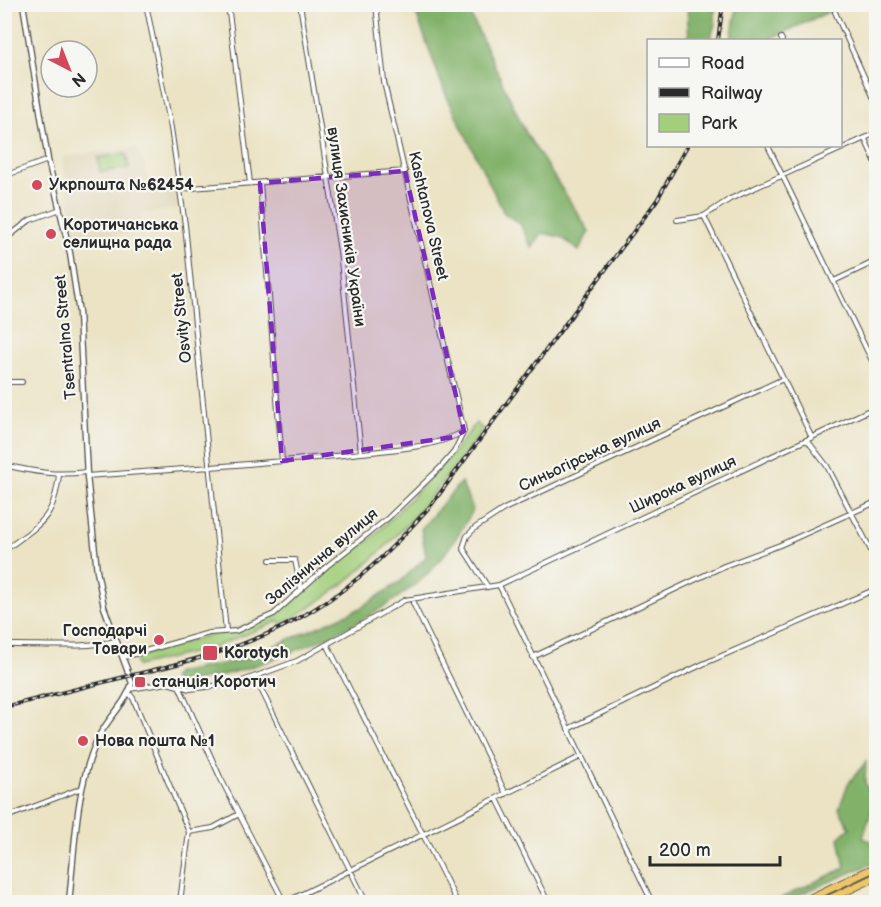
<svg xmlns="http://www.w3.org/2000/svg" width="881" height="907" viewBox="0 0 881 907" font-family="'Balsamiq Sans',sans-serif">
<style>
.built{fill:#dfd3b4}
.green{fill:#a3cf7b;stroke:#677d53;stroke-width:1.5}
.forest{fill:#82b26b;stroke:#566e4b;stroke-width:1.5}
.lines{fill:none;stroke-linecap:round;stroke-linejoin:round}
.minor-casing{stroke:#484742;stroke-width:6}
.tertiary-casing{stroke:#484742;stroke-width:7}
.trunk-casing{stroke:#484742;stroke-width:9}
.minor{stroke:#fff;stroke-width:4}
.tertiary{stroke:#fff;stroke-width:4.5}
.trunk{stroke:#eec569;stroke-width:7}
.rail-casing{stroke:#2b2b2b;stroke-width:4}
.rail{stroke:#f6f6f2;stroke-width:1.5;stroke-dasharray:4.5;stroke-linecap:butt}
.marked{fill:#7b2cbf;fill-opacity:0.2;stroke:#7b2cbf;stroke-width:4.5;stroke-dasharray:12 8;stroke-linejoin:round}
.poi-dot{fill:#d1495b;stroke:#f6f6f2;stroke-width:2}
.labels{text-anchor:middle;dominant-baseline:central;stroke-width:4.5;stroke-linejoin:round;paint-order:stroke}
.poi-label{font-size:16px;font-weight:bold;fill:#2b2b2b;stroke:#f6f6f2;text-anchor:start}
.street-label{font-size:16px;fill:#2b2b2b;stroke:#f6f6f2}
</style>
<rect width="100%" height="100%" fill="#f6f6f2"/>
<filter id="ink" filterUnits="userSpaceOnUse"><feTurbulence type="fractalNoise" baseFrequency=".0167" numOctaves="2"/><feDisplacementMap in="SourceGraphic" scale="12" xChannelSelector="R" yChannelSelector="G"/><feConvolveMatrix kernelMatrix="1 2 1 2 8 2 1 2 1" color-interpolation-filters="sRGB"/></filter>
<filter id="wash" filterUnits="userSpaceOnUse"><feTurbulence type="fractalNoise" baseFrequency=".008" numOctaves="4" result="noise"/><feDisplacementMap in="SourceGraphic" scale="24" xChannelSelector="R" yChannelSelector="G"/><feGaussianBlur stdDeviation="1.35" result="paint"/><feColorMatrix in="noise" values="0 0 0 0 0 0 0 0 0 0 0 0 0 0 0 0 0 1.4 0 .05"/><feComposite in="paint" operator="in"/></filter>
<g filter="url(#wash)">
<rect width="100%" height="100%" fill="#ebe3c4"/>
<path class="built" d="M138,147L150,186L153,190L176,187L178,209L141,214L143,232L75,240L62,157Z"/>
<path class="green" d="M126,154L129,168L100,172L98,158Z
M476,423L483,429C435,493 388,555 321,600C308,608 295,618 281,624L279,621L212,648L137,666L135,658L138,656L208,635L229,632L274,614L296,599L312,583L374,536L451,456Z"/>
<path class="forest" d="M413,5H466L527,135L589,231L579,251L561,237L542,233L532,248L520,224L504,213L445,93Z
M687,5H715V24L710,40H689Z
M737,5V4L844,5L767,40H731Z
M461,482L473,510C457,538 438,568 411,588C355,631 246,677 176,683L172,678L177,673L242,660L359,609L400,582L426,557L421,529Z
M866,762L865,783L874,802L863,838L875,843L876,840V862L782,902L781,898L845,868L839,838L850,828L839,809L848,784Z"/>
</g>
<g filter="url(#ink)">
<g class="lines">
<defs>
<path id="minor" d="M146,4L171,128L185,225L226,631
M228,4L250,183
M300,4L340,251L361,453
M835,12L876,103
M781,38L782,40
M865,139L876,163
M768,146L876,369
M4,176L48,160
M260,183L282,461
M179,189L405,171
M704,216L812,438
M677,220L704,216L730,199L876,133
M4,240L30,220L58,210
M834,281L876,261
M4,382H22
M807,440L827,466L876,560
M4,465C35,472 55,476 86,472
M87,476C178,469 270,464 361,453C393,449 436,448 464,431
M4,547H9C42,523 54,518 59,475
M270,560H295L301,589
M499,585L652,902
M488,587L463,548L467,536L475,528L504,509L783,379
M415,598L413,603L506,794
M327,644L457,902
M4,645C42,644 80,649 116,641
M124,657L209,633L236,631L274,614L327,566L388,518L441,467L454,452L464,431L384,82L376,4
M533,657L724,566L780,545L876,502
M255,677L366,902
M180,688L220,777L284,902
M130,689L167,683L190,689L237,683L297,661L405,600L499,585L876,407
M129,693L133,698L189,832L180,902
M568,729L703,664L876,589
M497,799L548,902
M4,818L82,788
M189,832L213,828L239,814
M286,902L582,756"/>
<path id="tertiary" d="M23,4L48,160L70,253L79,313L87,476L97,571L104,607L132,683C126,704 107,719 98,738C75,788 75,849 69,902"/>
<path id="trunk" d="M802,902L876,867
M823,902L876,877"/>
</defs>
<use href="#minor" class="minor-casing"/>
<use href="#tertiary" class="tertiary-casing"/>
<use href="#trunk" class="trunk-casing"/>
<use href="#minor" class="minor"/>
<use href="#tertiary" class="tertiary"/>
<use href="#trunk" class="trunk"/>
<defs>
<path id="rail" d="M718,40L723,4
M4,707C46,697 87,686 129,676C192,661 257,645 313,610C360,582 396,545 432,504L657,200L687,146"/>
</defs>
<use href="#rail" class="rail-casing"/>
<use href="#rail" class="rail"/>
</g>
</g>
<path class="marked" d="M405,171L464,431L454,437L282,461L260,183Z"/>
<g class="poi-dot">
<circle cx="37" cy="185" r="6"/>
<circle cx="51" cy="234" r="6"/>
<circle cx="159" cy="640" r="6"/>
<rect x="202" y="645" width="16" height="16" rx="3"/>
<rect x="134" y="676" width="12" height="12" rx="3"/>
<circle cx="83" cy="741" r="6"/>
</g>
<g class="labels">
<g class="poi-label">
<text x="49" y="185">Укрпошта №62454</text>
<text x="63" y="225">Коротичанська<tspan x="63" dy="18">селищна рада</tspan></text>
<text x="147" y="631" text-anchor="end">Господарчі<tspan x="147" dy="18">Товари</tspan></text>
<text x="224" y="653">Korotych</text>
<text x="152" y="682">станція Коротич</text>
<text x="95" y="741">Нова пошта №1</text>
</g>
<g class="street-label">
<text transform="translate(428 216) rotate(77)">Kashtanova Street</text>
<text transform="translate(346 227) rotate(82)">вулиця Захисників України</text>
<text transform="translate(182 318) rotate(-96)">Osvity Street</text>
<text transform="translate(66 337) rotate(-95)">Tsentralna Street</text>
<text transform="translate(590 455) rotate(-25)">Синьогірська вулиця</text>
<text transform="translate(683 485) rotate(-25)">Широка вулиця</text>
<text transform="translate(322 557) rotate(-40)">Залізнична вулиця</text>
</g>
</g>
<rect width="881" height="907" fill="none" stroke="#f6f6f2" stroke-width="24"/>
<rect x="647" y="39" width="195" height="108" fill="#f6f6f2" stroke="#a5a5a2" stroke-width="1.5"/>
<rect x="659" y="58" width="30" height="9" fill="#ffffff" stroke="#a5a5a2" stroke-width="1.5"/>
<text x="701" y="69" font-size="18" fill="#2b2b2b">Road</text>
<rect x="659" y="88" width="30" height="9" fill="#2b2b2b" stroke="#a5a5a2" stroke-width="1.5"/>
<text x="701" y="99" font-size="18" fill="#2b2b2b">Railway</text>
<rect x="659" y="114" width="30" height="18" fill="#a3cf7b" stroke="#a5a5a2" stroke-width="1.5"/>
<text x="701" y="129" font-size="18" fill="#2b2b2b">Park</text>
<g transform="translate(69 69) rotate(138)"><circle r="28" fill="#f6f6f2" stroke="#a5a5a2" stroke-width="1.5"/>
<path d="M0-4.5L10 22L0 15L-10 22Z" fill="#d1495b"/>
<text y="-9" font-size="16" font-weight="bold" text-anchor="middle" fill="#2b2b2b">N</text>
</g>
<path d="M650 856v9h130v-9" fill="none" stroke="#2b2b2b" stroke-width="3"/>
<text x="659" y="856" font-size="18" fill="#2b2b2b" stroke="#f6f6f2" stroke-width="4.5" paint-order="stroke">200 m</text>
</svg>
